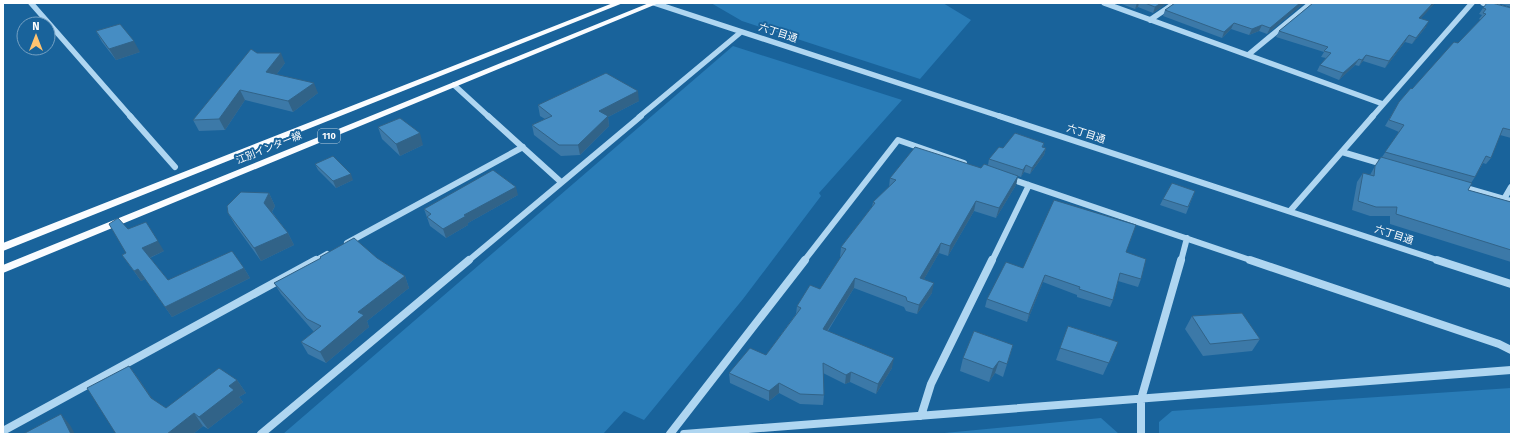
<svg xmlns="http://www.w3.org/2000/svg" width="1514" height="437" viewBox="0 0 1514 437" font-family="'Fira Sans','Noto Sans JP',sans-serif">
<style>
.green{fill:#297cb7}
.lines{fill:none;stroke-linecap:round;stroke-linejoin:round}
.minor-far2{stroke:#afd6f1;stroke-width:5.5}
.minor-far1{stroke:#afd6f1;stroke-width:6}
.minor{stroke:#afd6f1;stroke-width:8}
.major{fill:#fafcff;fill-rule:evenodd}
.wall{fill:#3c79a8}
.shaded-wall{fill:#316388}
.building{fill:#468dc3;stroke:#316388}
.labels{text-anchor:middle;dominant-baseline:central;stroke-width:4;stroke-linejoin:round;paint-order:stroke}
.shield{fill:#19639b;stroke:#bad0e1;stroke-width:1}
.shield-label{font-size:9px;font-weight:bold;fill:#fff}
.street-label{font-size:10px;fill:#fff;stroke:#19639b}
</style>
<rect width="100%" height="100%" fill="#19639b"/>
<path class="green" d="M711,3H943L971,20L920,79L742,21Z
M733,46L902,100L819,193L821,196L743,299L644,420L624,411L603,434H283Z
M1511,388V434H1159V422L1172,411Z
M1101,418L1119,434H934Z"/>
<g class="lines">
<path class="minor-far2" d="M31,3L131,117
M654,3L1002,117
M1104,3L1383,104
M1483,3L1511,11
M1150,20L1175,3
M1248,55L1311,3
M454,85L489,117
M639,117L741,32
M1372,117L1472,3"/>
<path class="minor-far1" d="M130,116L175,167
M488,116L561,182
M999,116L1440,261
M1342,152L1386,165
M1008,178L1253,261
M1459,186L1511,201
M1504,199L1511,187
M1290,211L1373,116
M347,243L523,147
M315,261L327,254
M468,261L641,116
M804,261L898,140L964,163
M992,261L1029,185
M1181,261L1187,238"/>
<path class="minor" d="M1250,260L1499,344L1511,350
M1437,260L1511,284
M921,416L931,384L992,260
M3,431L316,260
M261,434L469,260
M670,434L805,260
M684,434L1511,370
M1141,434V399L1181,260"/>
<path class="major" d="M613,3H623L3,251V243Z
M649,3H659L3,273V265Z"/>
</g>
<path class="wall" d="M1119,3H1167L1153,13L1138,7L1135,9Z
M1175,3H1304L1267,34L1259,31L1249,35L1231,29L1222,38L1163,16L1165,10Z
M1313,3H1435L1421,18L1426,27L1412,44L1405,42L1385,68L1363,61L1359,66L1355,65L1339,80L1317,71L1320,65L1326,58L1321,57L1324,52L1276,37L1279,31Z
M1498,3H1511V7Z
M1483,8H1511V138L1500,135L1491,158L1486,164L1483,163L1475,177L1471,183L1468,190L1511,202V262L1390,224V216H1370L1352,210L1357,182L1363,173L1370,175L1375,166L1382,157L1399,132L1385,126L1399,102L1481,20L1479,19L1482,15L1479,14Z
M96,31L140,52L116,60L102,42Z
M257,53L285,63L276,75L318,93L293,112L245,100L225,130L199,131L193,120Z
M639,101L608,117L609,126L580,155L561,156L534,135L532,125L545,119L540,116L538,105Z
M378,127L423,145L400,156L382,139Z
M1044,143L1043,148H1046L1044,155L1030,174L1024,172L1021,177L1018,176L1016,185L996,218L974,211L948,256L939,253L924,279L932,293L917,314L906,311L904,307L854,288L828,331L892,368L876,394L850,382L845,384L823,373L824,395L823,405L800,404L779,393L769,401L730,383L729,373L766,355L796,314L797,306L820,289L841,257H840L841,247L872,207L873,202L889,187L890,178L981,168L988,165L989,159L1003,148Z
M315,164L353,180L336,188L318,170Z
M1195,191L1186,214L1160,205L1163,199Z
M269,193L275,206L272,212L288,233L294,245L261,261L235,225L228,213Z
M518,195L468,223V225L446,238L430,226L424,209Z
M128,229L164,251L150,258L168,280L244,268L250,278L172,317L145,279L141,281L122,255L126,253Z
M1126,252L1141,279L1138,287L1118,281L1113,300L1110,307L1077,297V295L1043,282L1027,322L985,307L987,299L1023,268Z
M320,257L377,258L405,276L409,288L367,321L369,327L326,363L308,354L301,342L314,332L281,294L274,283L321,259Z
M1192,316L1260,339L1252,351L1203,356L1185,329Z
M1068,326L1118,342L1103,375L1056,360Z
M1013,345L1003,377L995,373L989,382L960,371L963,358Z
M129,366L138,378L153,400L166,408L237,380L246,393L239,397L243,402L208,429L203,426L193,434H116Z"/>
<path class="shaded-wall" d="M1137,3H1139L1138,7L1135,9Z
M1161,3H1167L1153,13L1155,7Z
M1300,3H1304L1267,34L1270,28Z
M1433,3H1435L1416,24L1419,18Z
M1429,21L1426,27L1412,44L1416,38Z
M1234,23L1231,29L1222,38L1224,32Z
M1262,25L1259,31L1249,35L1252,29Z
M1409,35L1405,42L1385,68L1389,61Z
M134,41L140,52L116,60L109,49Z
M281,53L285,63L270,83L266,72Z
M1366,55L1363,61L1359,66L1362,60Z
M1359,59L1355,65L1339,80L1343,73Z
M314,83L318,93L293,112L288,101Z
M240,90L245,100L225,130L219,119Z
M638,91L639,101L608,117L609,126L580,155L578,145L599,111Z
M420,133L423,145L400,156L396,144Z
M1046,148L1044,155L1030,174L1032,168Z
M1026,165L1024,172L1021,177L1023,170Z
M351,174L353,180L336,188L333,181Z
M1018,176L1016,185L996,218L999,208Z
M516,187L518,195L468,223V225L446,238L443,229L464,215Z
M269,193L275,206L270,215L264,203Z
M976,201L974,211L948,256L950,246Z
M288,233L294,245L261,261L254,248Z
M158,241L164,251L149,258L142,248Z
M941,243L939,253L919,288L920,278Z
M244,268L250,278L172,317L165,307Z
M138,269L145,279L141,281L134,271Z
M1045,275L1043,282L1027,322L1029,314Z
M405,276L409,288L367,321L369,327L326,363L320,352L358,312Z
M855,278L854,288L822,339L823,329Z
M934,283L932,293L917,314L919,305Z
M894,358L892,368L876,394L878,384Z
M999,361L995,373L989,382L993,369Z
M129,366L138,378L161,411L151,398Z
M851,372L850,382L845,384L846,375Z
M237,380L246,393L239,397L243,402L208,429L199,417L229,386Z
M779,383V393L769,401V391Z
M194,413L203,426L193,434H167Z
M61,414L70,425L75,434H71Z"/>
<path class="building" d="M1145,3H1161L1155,7Z
M1175,3H1300L1270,28L1262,25L1252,29L1234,23L1224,32L1165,10Z
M1313,3H1433L1419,18L1429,21L1416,38L1409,35L1389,61L1366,55L1362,60L1359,59L1343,73L1320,65L1331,53L1324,51L1328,47L1279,31Z
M1487,3H1492L1511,8V130L1503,128L1491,158L1486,156L1475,177L1385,152L1404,125L1389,120L1399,102L1411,88L1412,89L1454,42L1458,43L1486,14L1483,13L1486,9L1483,8Z
M120,24L134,41L109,49L96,31Z
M251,49L257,53H281L266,72L314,83L288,101L240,90L219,119L193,120Z
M606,73L638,91L599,111L608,116L578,145H559L532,125L552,116L538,105Z
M400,118L420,133L396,144L378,127Z
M1015,133L1044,143L1042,147L1046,148L1032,168L1026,165L1023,170L989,159L999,147L1003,148Z
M915,147L981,168L984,164L1018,176L999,208L976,201L950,246L941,243L920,278L934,283L919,305L907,301L906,297L855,278L823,329L894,358L878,384L851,372L846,375L823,363L824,395L800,394L779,383L769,391L729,373L750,348L766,355L801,308L797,306L810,285L820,289L846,249L841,247L875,203L873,202L896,180L890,178Z
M333,156L351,174L333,181L315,164Z
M1381,157L1472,183L1468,190L1511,202V250L1396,214L1397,207H1376L1358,201L1363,173L1374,176L1375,166Z
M493,170L516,187L464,215L466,216L443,229L427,217L431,214L424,209Z
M1172,183L1195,191L1188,207L1163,199Z
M241,192L269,193L264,203L288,233L254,248L228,213L227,206Z
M1054,200L1136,225L1126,252L1146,259L1141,279L1120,273L1113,300L1079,289L1080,287L1045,275L1029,314L987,299L1006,262L1023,268Z
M118,218L128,229L146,222L158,241L142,248L168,280L232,251L244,268L165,307L138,269L134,271L122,255L126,253L109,224Z
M354,238L377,258L405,276L358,312L364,315L320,352L301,342L321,326L307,319L274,283L321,258L320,257Z
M1242,313L1260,339L1210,344L1192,316Z
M1068,326L1118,342L1109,363L1060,348Z
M974,331L1013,345L1007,364L999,361L993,369L963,358Z
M129,366L151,398L166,408L219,368L237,380L229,386L234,390L199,417L194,413L167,434H116L87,388Z
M61,414L71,434H23Z"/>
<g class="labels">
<rect class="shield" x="318" y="129" width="22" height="14" rx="3"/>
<g class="shield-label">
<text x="329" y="136">110</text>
</g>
<g class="street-label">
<text transform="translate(778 33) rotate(18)">六丁目通</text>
<text transform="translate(1086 134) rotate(18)">六丁目通</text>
<text transform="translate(269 148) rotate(-22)">江別インター線</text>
<text transform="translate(1394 235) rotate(18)">六丁目通</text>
</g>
</g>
<rect width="1514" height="437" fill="none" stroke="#ffffff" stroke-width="8"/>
<g transform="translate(36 36)"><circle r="19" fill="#19639b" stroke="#75a1c3"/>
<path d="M0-3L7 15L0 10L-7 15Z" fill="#ffc370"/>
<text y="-6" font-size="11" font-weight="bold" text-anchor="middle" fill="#ffffff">N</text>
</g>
</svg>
